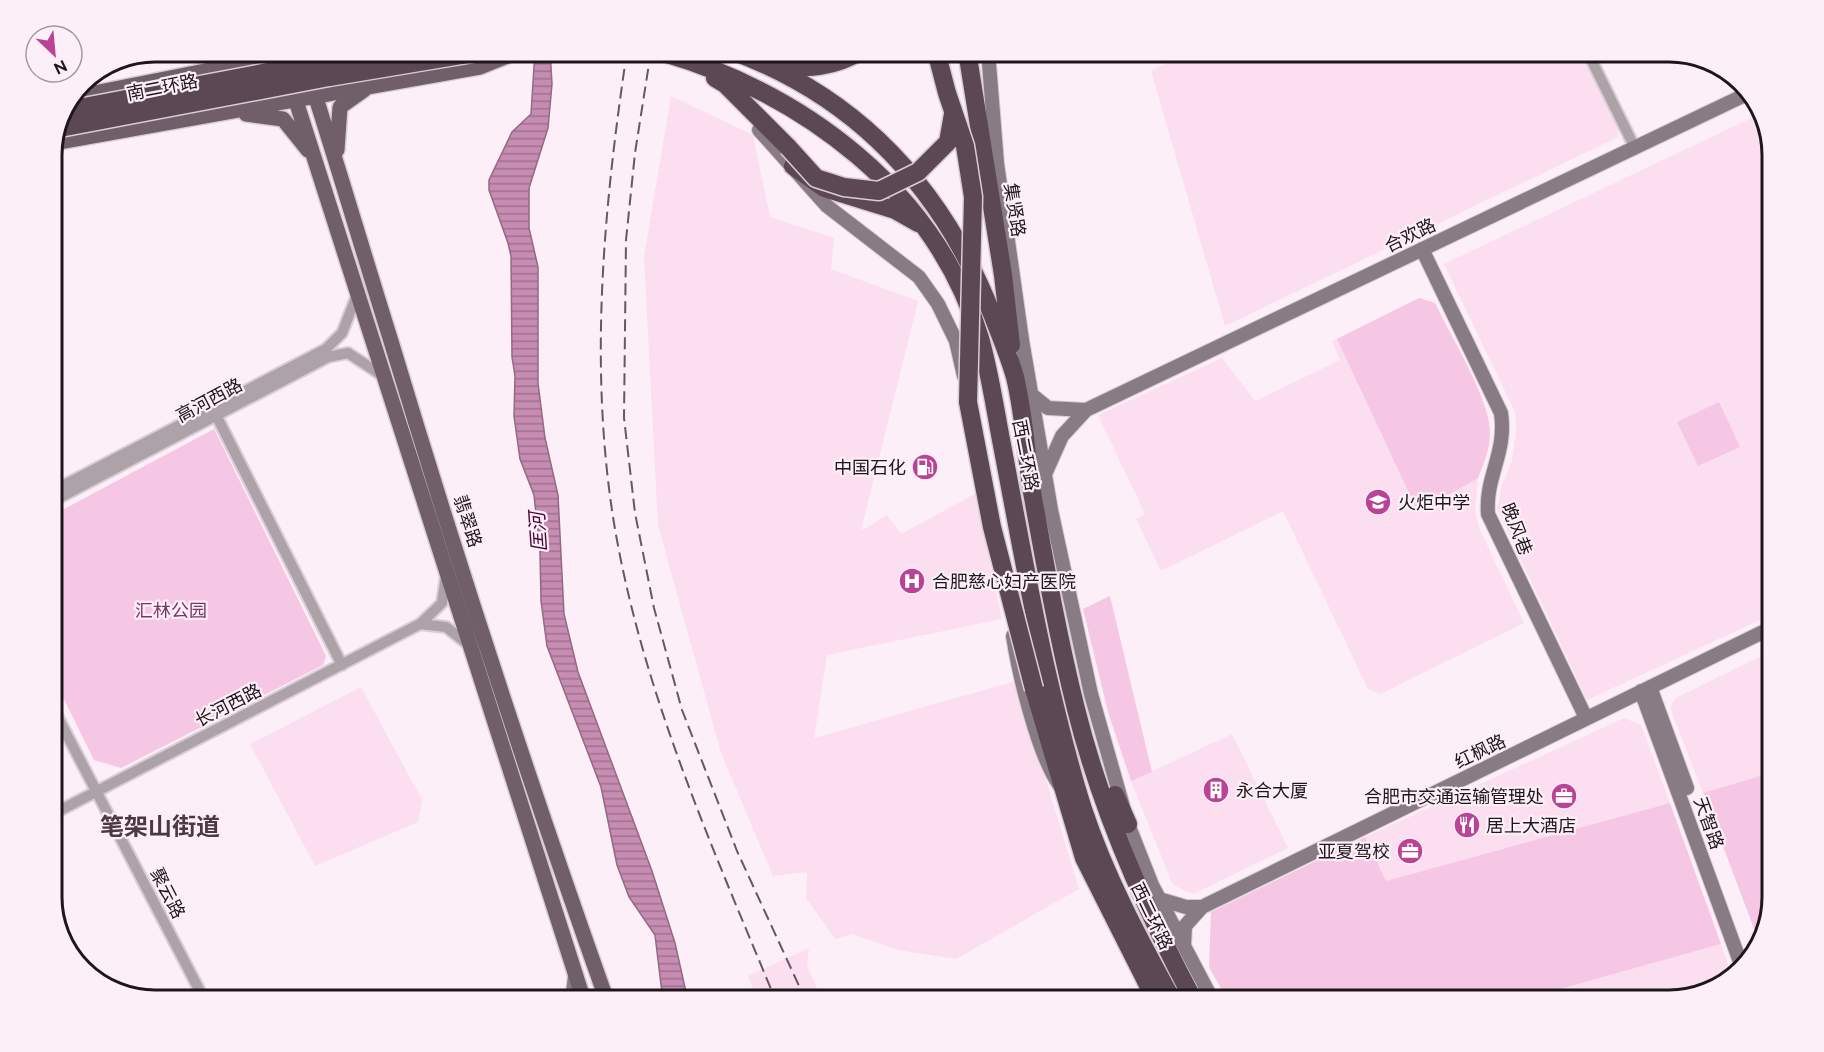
<svg xmlns="http://www.w3.org/2000/svg" width="1824" height="1052" viewBox="0 0 1824 1052" font-family="Raleway,'Noto Sans SC',sans-serif">
<style>
.built{fill:#fbdef0}
.green{fill:#f6c7e4}
.water{fill:url(#water-rules);stroke:#946984;stroke-width:1.5}
.lines{fill:none;stroke-linecap:round;stroke-linejoin:round}
.street-casing{stroke:#d9ccd4;stroke-width:14}
.secondary-casing{stroke:#d9ccd4;stroke-width:16}
.primary-casing{stroke:#d9ccd4;stroke-width:18}
.highway-casing{stroke:#d9ccd4;stroke-width:21}
.street{stroke:#aca2a8;stroke-width:10}
.secondary{stroke:#897b83;stroke-width:14}
.primary{stroke:#705f69;stroke-width:15}
.highway{stroke:#5b4854;stroke-width:18}
.rail{stroke:#63595f;stroke-width:2;stroke-dasharray:12 6;stroke-linecap:butt}
.highway-bridge-casing{stroke:#d9ccd4;stroke-width:21;stroke-linecap:butt}
.highway-bridge{stroke:#5b4854;stroke-width:18}
.labels{text-anchor:middle;dominant-baseline:central;stroke-width:4.5;stroke-linejoin:round;paint-order:stroke}
.street-label{font-size:18px;fill:#1e161b;stroke:#fdeff7}
.poi-label{font-size:18px;fill:#1e161b;stroke:#fdeff7;text-anchor:start}
.park-label{font-size:18px;fill:#7c3566;stroke:#fdeff7}
.water-label{font-size:20px;font-style:italic;fill:#4d063c;stroke:#fdeff7}
.district-label{font-size:24px;font-weight:bold;fill:#4a3843;stroke:#fdeff7}
.rim{fill:none;stroke:#1e161b;stroke-width:3}
</style>
<defs>
<pattern id="water-rules" width="6" height="5" patternUnits="userSpaceOnUse" patternTransform="scale(1.5)"><rect width="6" height="5" fill="#c68cb1"/><path d="M0 2.5h6" fill="none" stroke="#a0718f"/></pattern>
</defs>
<rect width="100%" height="100%" fill="#fdeff7"/>
<path class="built" d="M1191,51H1582L1618,123V137L1225,326L1151,71Z
M671,96L753,135L770,217L834,238L831,269L918,301L861,531L887,515L901,534L975,494L1002,619L827,655L814,738L1016,681L1079,889L956,959L898,950L852,934L835,939L806,898L807,872L773,876L721,753L658,525L644,257Z
M1762,113L1773,148V614L1587,700L1497,509L1502,485L1512,461L1516,431L1515,412L1444,264Z
M1419,298L1435,303L1487,413L1490,432L1488,450L1478,478L1475,511L1479,528L1524,623L1380,694L1368,689L1283,511L1161,571L1136,519L1145,514L1098,415L1222,358L1255,401L1340,360L1332,341Z
M1773,650V772L1703,793L1670,708L1676,698Z
M361,687L422,800L418,822L315,866L250,744Z
M1624,718L1641,725L1670,803L1386,881L1365,837Z
M1232,734L1288,848L1193,894L1173,885L1131,781Z
M1721,944L1732,976L1722,987L1670,1001H1519Z
M809,948L807,966L823,1001H758L748,976Z"/>
<path class="green" d="M1419,298L1435,303C1451,337 1489,397 1490,432C1490,449 1484,463 1478,478L1418,512L1337,339Z
M1719,402L1740,447L1698,466L1677,422Z
M214,429L326,656L323,665L121,768L94,760L51,673V516Z
M1110,596L1152,772L1131,781L1108,712L1083,609Z
M1773,772V898L1764,932L1756,934L1703,793Z
M1670,803L1721,944L1518,1001H1228L1209,967L1211,912L1365,837L1386,881Z"/>
<path class="water" d="M535,51H550L552,84L548,128L529,188V228L538,267V383L545,438L558,495L564,614L578,672L652,871L675,943L688,1001H663L655,935L629,897L617,865L601,787L547,646L541,601L540,552L534,495L520,459L514,416L515,376L512,357L511,256L508,243L489,190V180L512,132L531,114Z"/>
<g class="lines">
<defs>
<path id="street" d="M1155,51L1156,54L1162,51
M1587,51L1635,148
M216,415L342,665
M51,492L326,349L342,333L357,295
M51,502L328,357L348,353L383,376
M446,576L442,603L420,624L446,627L469,645
M51,704L205,1001
M51,815L420,624"/>
<path id="secondary" d="M988,51L997,163L1022,340L1051,510L1091,694L1128,824L1152,885L1213,1001
M759,130L827,206L919,277L938,304L956,341L964,376
M1422,249L1501,413C1507,454 1485,476 1488,514L1586,718
M1032,395L1048,408L1086,410
M1046,472L1062,436L1086,410L1749,93
M1013,636C1019,675 1038,755 1060,786
M1650,687L1687,788
M1641,691L1742,967
M1159,899L1186,907H1202
M1184,946L1185,926L1202,907L1773,627
M572,1001L575,976"/>
<path id="primary" d="M280,51L584,1001
M301,51C332,146 360,242 390,338C457,561 529,782 607,1001
M74,97L291,54
M246,114L283,119L308,150
M53,143L480,67L520,51
M337,150L340,107L364,90"/>
<path id="highway" d="M732,51C860,98 943,190 992,314C1000,334 1009,356 1015,377C1024,414 1026,454 1032,492C1045,564 1058,637 1076,709C1101,810 1145,909 1194,1001
M967,51L1003,275L1011,345
M661,52C803,93 936,191 980,338C990,373 995,409 1002,445C1016,518 1029,592 1045,664C1056,712 1068,762 1083,809C1105,876 1139,939 1173,1001
M776,68C808,68 833,68 861,51
M715,78L725,84L788,147
M793,166L824,188L895,210L918,223
M1034,689L1084,858L1156,1001
M1115,795L1128,824"/>
</defs>
<use href="#street" class="street-casing"/>
<use href="#secondary" class="secondary-casing"/>
<use href="#primary" class="primary-casing"/>
<use href="#highway" class="highway-casing"/>
<use href="#street" class="street"/>
<use href="#secondary" class="secondary"/>
<use href="#primary" class="primary"/>
<use href="#highway" class="highway"/>
<path class="rail" d="M627,51C604,205 589,362 613,517C640,686 711,844 776,1001
M651,51L635,153L626,240L624,418L635,513L654,608L682,710L737,851L806,1001"/>
<defs>
<path id="highway-bridge" d="M649,51L661,52
M936,51L947,93L965,146L973,197L968,402L992,527L1034,689
M68,110L379,51
M60,128L329,77L485,51
M788,147L816,178L844,187L879,191L918,172L948,142L953,114"/>
</defs>
<use href="#highway-bridge" class="highway-bridge-casing"/>
<use href="#highway-bridge" class="highway-bridge"/>
</g>
<defs>
<symbol id="fuel-disc" viewBox="-11 -11 22 22"><circle r="9.5" fill="#ba4297" stroke="#fdeff7"/><path d="M-5.5-6h7V0h2V4h1.3V-2.5L3-4.5l.8-.8L6-3V5H2.5V1h-1V6h-7ZM-4.2-4.7v3.2H.2V-4.7Z" fill="#fff"/></symbol>
<symbol id="school-disc" viewBox="-11 -11 22 22"><circle r="9.5" fill="#ba4297" stroke="#fdeff7"/><path d="M0-5L7-2L0 1L-7-2ZM-4 1L0 2.5L4 1V4Q0 6-4 4Z" fill="#fff"/></symbol>
<symbol id="hospital-disc" viewBox="-11 -11 22 22"><circle r="9.5" fill="#ba4297" stroke="#fdeff7"/><path d="M-5-5h3v3.5h4V-5h3V5h-3V1.5h-4V5h-3Z" fill="#fff"/></symbol>
<symbol id="building-disc" viewBox="-11 -11 22 22"><circle r="9.5" fill="#ba4297" stroke="#fdeff7"/><path d="M-4-6H4V6H1V3H-1V6H-4ZM-2.5-4.3h1.7v1.8h-1.7ZM.8-4.3h1.7v1.8H.8ZM-2.5-1h1.7V.8h-1.7ZM.8-1h1.7V.8H.8Z" fill="#fff"/></symbol>
<symbol id="office-disc" viewBox="-11 -11 22 22"><circle r="9.5" fill="#ba4297" stroke="#fdeff7"/><path d="M-6-3h4V-5.5h4V-3h4V5H-6ZM-1-4.5V-3h2v-1.5ZM-6 0V1H6V0Z" fill="#fff"/></symbol>
<symbol id="restaurant-disc" viewBox="-11 -11 22 22"><circle r="9.5" fill="#ba4297" stroke="#fdeff7"/><path d="M-5-6h1v4h1v-4h1v4h1v-4h1v5L-1.5 .5V6h-2V.5L-5-1ZM5-6V6H3V1.5H1.5Q1.5-4 5-6Z" fill="#fff"/></symbol>
</defs>
<g fill-rule="evenodd">
<use href="#fuel-disc" x="910" y="452" width="30" height="30"/>
<use href="#school-disc" x="1363" y="487" width="30" height="30"/>
<use href="#hospital-disc" x="897" y="566" width="30" height="30"/>
<use href="#building-disc" x="1201" y="775" width="30" height="30"/>
<use href="#office-disc" x="1549" y="781" width="30" height="30"/>
<use href="#restaurant-disc" x="1452" y="810" width="30" height="30"/>
<use href="#office-disc" x="1395" y="836" width="30" height="30"/>
</g>
<g class="labels">
<g class="street-label">
<text transform="translate(162 87) rotate(-11)">南二环路</text>
<text transform="translate(1015 210) rotate(81)">集贤路</text>
<text transform="translate(1410 235) rotate(-26)">合欢路</text>
<text transform="translate(209 400) rotate(-28)">高河西路</text>
<text transform="translate(1026 455) rotate(79)">西二环路</text>
<text transform="translate(468 521) rotate(72)">翡翠路</text>
<text transform="translate(1517 529) rotate(69)">晚风巷</text>
<text transform="translate(228 705) rotate(-27)">长河西路</text>
<text transform="translate(1480 751) rotate(-26)">红枫路</text>
<text transform="translate(1709 823) rotate(70)">天智路</text>
<text transform="translate(168 893) rotate(63)">聚云路</text>
<text transform="translate(1152 916) rotate(64)">西二环路</text>
</g>
<g class="poi-label">
<text x="906" y="467" text-anchor="end">中国石化</text>
<text x="1398" y="502">火炬中学</text>
<text x="932" y="581">合肥慈心妇产医院</text>
<text x="1236" y="790">永合大厦</text>
<text x="1544" y="796" text-anchor="end">合肥市交通运输管理处</text>
<text x="1486" y="825">居上大酒店</text>
<text x="1390" y="851" text-anchor="end">亚夏驾校</text>
</g>
<g class="park-label">
<text x="171" y="610">汇林公园</text>
</g>
<g class="water-label">
<text transform="translate(538 532) rotate(-94)">匡河</text>
</g>
<g class="district-label">
<text x="160" y="826">笔架山街道</text>
</g>
</g>
<path d="M0 0H1824V1052H0ZM155 62H1669A93 93 0 0 1 1762 155V897A93 93 0 0 1 1669 990H155A93 93 0 0 1 62 897V155A93 93 0 0 1 155 62Z" fill="#fdeff7" fill-rule="evenodd"/>
<path class="rim" d="M155 62H1669A93 93 0 0 1 1762 155V897A93 93 0 0 1 1669 990H155A93 93 0 0 1 62 897V155A93 93 0 0 1 155 62Z"/>
<g transform="translate(54 54) rotate(154)"><circle r="28" fill="#fdeff7" stroke="#a4989f" stroke-width="1.5"/>
<path d="M0-4.5L10 22L0 15L-10 22Z" fill="#ba4297"/>
<text y="-9" font-size="16" font-weight="bold" text-anchor="middle" fill="#1e161b">N</text>
</g>
</svg>
